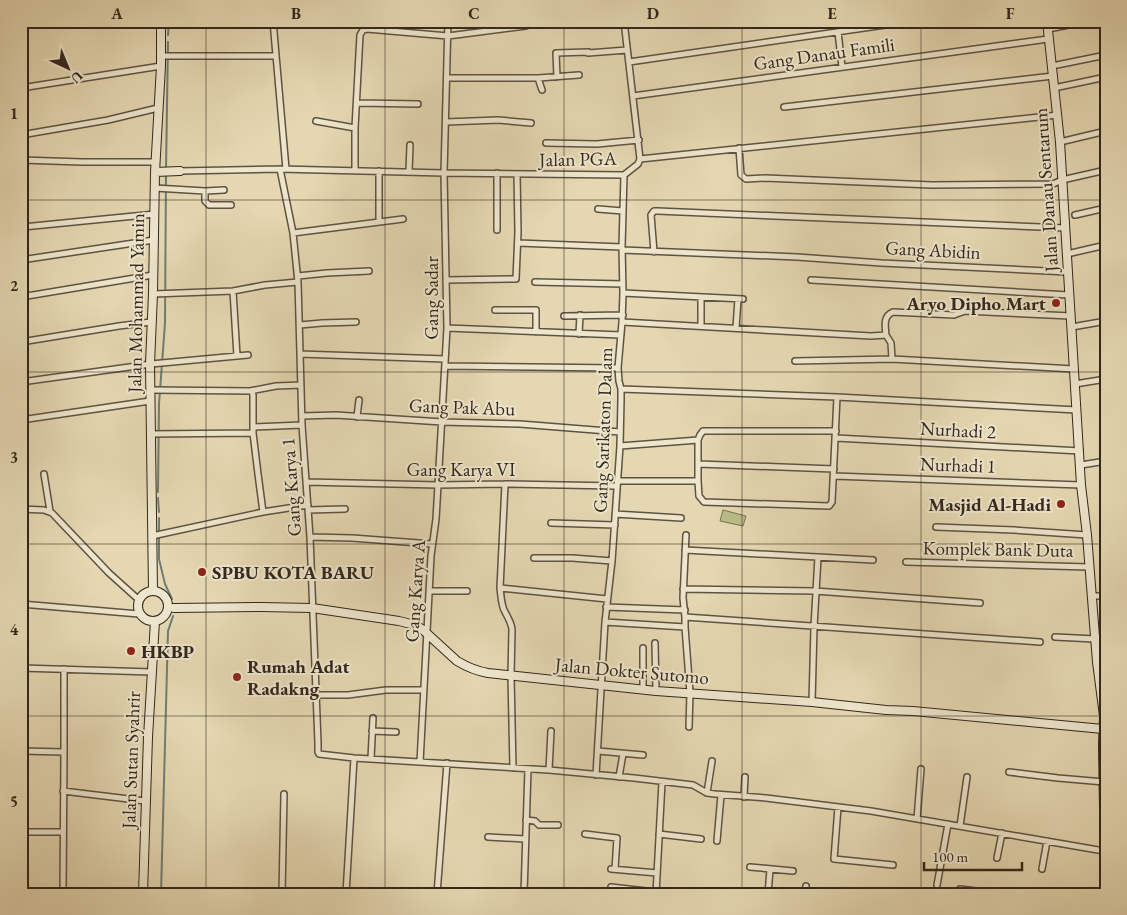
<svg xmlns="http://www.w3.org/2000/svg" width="1127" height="915" viewBox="0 0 1127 915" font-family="'EB Garamond',serif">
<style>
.green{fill:#b9bd88;stroke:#767252}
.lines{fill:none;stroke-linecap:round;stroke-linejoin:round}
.stream{stroke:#6e7e76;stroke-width:2}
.street-casing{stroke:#5e5342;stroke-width:8}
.secondary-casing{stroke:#32271d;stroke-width:10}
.street{stroke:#ede5cc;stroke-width:5}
.secondary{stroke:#ede5cc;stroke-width:8}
.grid{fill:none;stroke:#32271d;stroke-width:1;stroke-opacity:0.55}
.poi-dot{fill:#8f2418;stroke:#ede5cc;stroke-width:2}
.labels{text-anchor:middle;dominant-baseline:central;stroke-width:4;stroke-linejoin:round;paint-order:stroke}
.street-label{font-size:19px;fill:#32271d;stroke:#ede5cc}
.poi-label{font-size:19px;font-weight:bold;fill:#32271d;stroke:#ede5cc;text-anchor:start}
.neatline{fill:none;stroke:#32271d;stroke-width:2}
.grid-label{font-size:16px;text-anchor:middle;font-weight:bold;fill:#32271d}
</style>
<rect width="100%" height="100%" fill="#e4d7b1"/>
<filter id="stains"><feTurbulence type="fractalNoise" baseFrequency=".004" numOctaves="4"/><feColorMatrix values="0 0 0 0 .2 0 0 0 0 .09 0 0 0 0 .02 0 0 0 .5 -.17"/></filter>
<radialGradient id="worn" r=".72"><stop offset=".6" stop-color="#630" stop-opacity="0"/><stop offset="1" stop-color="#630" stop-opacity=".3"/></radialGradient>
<path class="green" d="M723,510L746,516L743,526L720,521Z"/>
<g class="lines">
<path class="stream" d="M168,35L169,21
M166,170L168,42
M158,492L159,404L165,323L166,175
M158,498L159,512
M159,518V559L165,584L172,599
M161,894L168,631L173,616"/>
<defs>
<path id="street" d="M21,21H22
M273,21L286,169
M624,21L640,159
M540,23L553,21
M1048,29L1089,21
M838,32L842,67
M160,56H276
M629,62L913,21
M1052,66L1106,55
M557,77L556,53L588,52V53L627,50
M448,78H538L542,90
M538,78L579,75
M21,88L161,66
M1054,88L1106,77
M633,96L1048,39
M357,103L418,104
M784,107L1053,76
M316,121L355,128
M446,122L498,120L531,123
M21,135L108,120L158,108
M1060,142L1106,131
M546,143L597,144L639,140
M739,148L741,175L746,179L765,178L932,185L1053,184L1062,180L1106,170
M21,160L82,162H155
M280,169L293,233L298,282L302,425L310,537L318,743V752L319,754L354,758L549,770L634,778L693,785L707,793L715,794L766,798L871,811L1104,851
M355,170V128L360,35L363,30L367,29L448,36L526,26
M180,171L280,169L444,173L624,175L638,164L640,159L1058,115
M409,172L410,145
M497,173V230
M155,188L205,191L224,190
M205,191V201L209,205H231
M598,209L623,211
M1075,215L1106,208
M379,222V171
M23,227L155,214
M293,233L403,219
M518,243L622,247
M622,250L797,257L881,263L1068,272
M654,252L651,215L654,211H657L1065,228
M1067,254L1106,245
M21,260L154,240
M298,276L327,273L369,271
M446,280L516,279L518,232L517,174
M811,280L1069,295
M535,282L623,284
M233,291L237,356
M623,293L743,299
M153,294L233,291L265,285L298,282
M21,297L153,275
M495,310H536V332
M564,316L623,315
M622,322L871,336L886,335L891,343L892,359L1074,369
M300,325L322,323L356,322
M701,326V297
M1072,327L1106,321
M447,328L621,335
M736,328L738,299
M579,334L580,315
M886,335C885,326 883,316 893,312L954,315L965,311L1071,316
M21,342L119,326L151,322
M300,354L445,359
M795,361L892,359
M445,366L618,368
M21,382L151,364L248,355
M1075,384L1106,379
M150,390L252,391L253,395V433L258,474L263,512
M250,391L276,386L301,385
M837,397L1077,410
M302,416L336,415L442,422L520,424L620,432
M357,417L359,400
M21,420L150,401
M254,427L302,425
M150,434L253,433
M836,438L1080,451
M620,446L698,440
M699,464L834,469
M1081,465L1106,461
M44,474L50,511
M834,476L1081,485
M617,481H698L699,496L704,502L829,506L832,502L837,397L621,389
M698,481V440L700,435L703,431H836
M306,482L438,485L505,484L616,486
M505,484L500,588C501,595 501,603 504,610C507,616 511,622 512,629L511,676L513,768
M21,509L44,510L52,513L109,573L139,600
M308,510L345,509
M615,514L681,518
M551,523L615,525
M936,527L1014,530L1087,535
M686,535L683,598L685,617V627L690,693L689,727
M152,536L263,512L308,505
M310,537L352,538L432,544
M685,550L873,560
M534,558H572L612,561
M906,562L1089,567
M500,588L607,599
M683,589L815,591L980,603
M430,591H467
M1092,596H1106
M21,604L139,614
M606,607L685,610
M685,617L1040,642
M605,622L685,627
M1055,637L1095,639
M655,643L656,691
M21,668L152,672
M643,690V648
M317,695H348L386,690H424
M812,702L814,627L818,557
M372,731L396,732
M21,751L64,752
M598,751L643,755
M371,759L373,718
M420,762L431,556L436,519L438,485L447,328L444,173L448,21
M549,770L551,731
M1009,772L1058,778L1104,782
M596,775L605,622L612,561L620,446L621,399V389L619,381L618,368L622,322L623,293L622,247L624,175
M619,777L623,754
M63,791L145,801
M707,793L712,761
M744,797L745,777
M838,807L834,859L893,865
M917,819L921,769
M526,820L535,821L539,825H558
M960,826L967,777
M21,832H63
M585,834L617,838L615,869
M659,834L701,839
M488,837L525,839
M717,841L721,795
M997,858L1002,833
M750,867L793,871
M611,869L657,873
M1042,869L1047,841
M937,885L948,824
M611,887L673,894
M63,894L64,752V669
M282,894L284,794
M346,894L354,758
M437,894L447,763
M524,894L528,769
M656,894L662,782
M768,894L770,870
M805,894L806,886
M873,894V892
M960,894V889L976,891"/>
<path id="secondary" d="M1047,21L1060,142L1081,485L1087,535L1097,662L1104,716L1103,745L1104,809V894
M155,172L180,171
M138 606a15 15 0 1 1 30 0a15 15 0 1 1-30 0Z
M153,591L150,364L153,294L155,172L161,66V21
M174,608L261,607L312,608L399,621L415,625L422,629L457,661C467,667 476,671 488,673L656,691L812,702L886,710L913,711L1103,729
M143,894L148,737L155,621"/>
</defs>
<use href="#street" class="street-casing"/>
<use href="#secondary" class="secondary-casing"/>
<use href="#street" class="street"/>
<use href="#secondary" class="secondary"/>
</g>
<path class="grid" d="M206,21V894M385,21V894M564,21V894M742,21V894M921,21V894M21,200H1106M21,372H1106M21,544H1106M21,716H1106"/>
<g class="poi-dot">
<circle cx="1056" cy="303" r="5"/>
<circle cx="1061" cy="504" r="5"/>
<circle cx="202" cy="572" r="5"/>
<circle cx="131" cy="651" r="5"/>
<circle cx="237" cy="677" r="5"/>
</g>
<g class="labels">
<g class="street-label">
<text transform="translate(824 54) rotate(-8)">Gang Danau Famili</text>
<text transform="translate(578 159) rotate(-1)">Jalan PGA</text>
<text transform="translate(1046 190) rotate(-94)">Jalan Danau Sentarum</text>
<text transform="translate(933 250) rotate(3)">Gang Abidin</text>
<text transform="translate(431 298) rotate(-90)">Gang Sadar</text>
<text transform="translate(136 303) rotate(-89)">Jalan Mohammad Yamin</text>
<text transform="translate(462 407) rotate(2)">Gang Pak Abu</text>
<text transform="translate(603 430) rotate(-88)">Gang Sarikaton Dalam</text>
<text transform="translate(958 430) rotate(3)">Nurhadi 2</text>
<text transform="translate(958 465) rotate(2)">Nurhadi 1</text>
<text x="461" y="469">Gang Karya VI</text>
<text transform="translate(291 487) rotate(-94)">Gang Karya 1</text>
<text transform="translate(998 549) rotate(1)">Komplek Bank Duta</text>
<text transform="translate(415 591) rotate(-86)">Gang Karya A</text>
<text transform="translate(632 671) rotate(5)">Jalan Dokter Sutomo</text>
<text transform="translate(131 760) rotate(-88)">Jalan Sutan Syahrir</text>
</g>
<g class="poi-label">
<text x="1046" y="303" text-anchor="end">Aryo Dipho Mart</text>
<text x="1051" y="504" text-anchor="end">Masjid Al-Hadi</text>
<text x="212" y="572">SPBU KOTA BARU</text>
<text x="141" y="651">HKBP</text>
<text x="247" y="666">Rumah Adat<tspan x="247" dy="22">Radakng</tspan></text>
</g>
</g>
<rect width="1127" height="915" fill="none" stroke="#e4d7b1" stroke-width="55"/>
<g transform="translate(68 68) rotate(136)" stroke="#ede5cc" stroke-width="4" paint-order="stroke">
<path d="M0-4L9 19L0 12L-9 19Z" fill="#32271d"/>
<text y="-8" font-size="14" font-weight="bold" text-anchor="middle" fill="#32271d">U</text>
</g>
<path d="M924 862v8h98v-8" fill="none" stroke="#32271d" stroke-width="2.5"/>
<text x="932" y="862" font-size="15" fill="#32271d" stroke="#ede5cc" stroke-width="4" paint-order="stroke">100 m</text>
<rect x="28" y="28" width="1072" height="860" class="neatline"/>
<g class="grid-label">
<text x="117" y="19">A</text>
<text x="296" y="19">B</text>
<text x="474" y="19">C</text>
<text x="653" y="19">D</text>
<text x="832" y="19">E</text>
<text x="1010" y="19">F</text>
<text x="14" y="119">1</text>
<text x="14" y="291">2</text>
<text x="14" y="463">3</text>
<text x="14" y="635">4</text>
<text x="14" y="807">5</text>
</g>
<rect width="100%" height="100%" filter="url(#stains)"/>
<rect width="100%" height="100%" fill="url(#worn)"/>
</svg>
